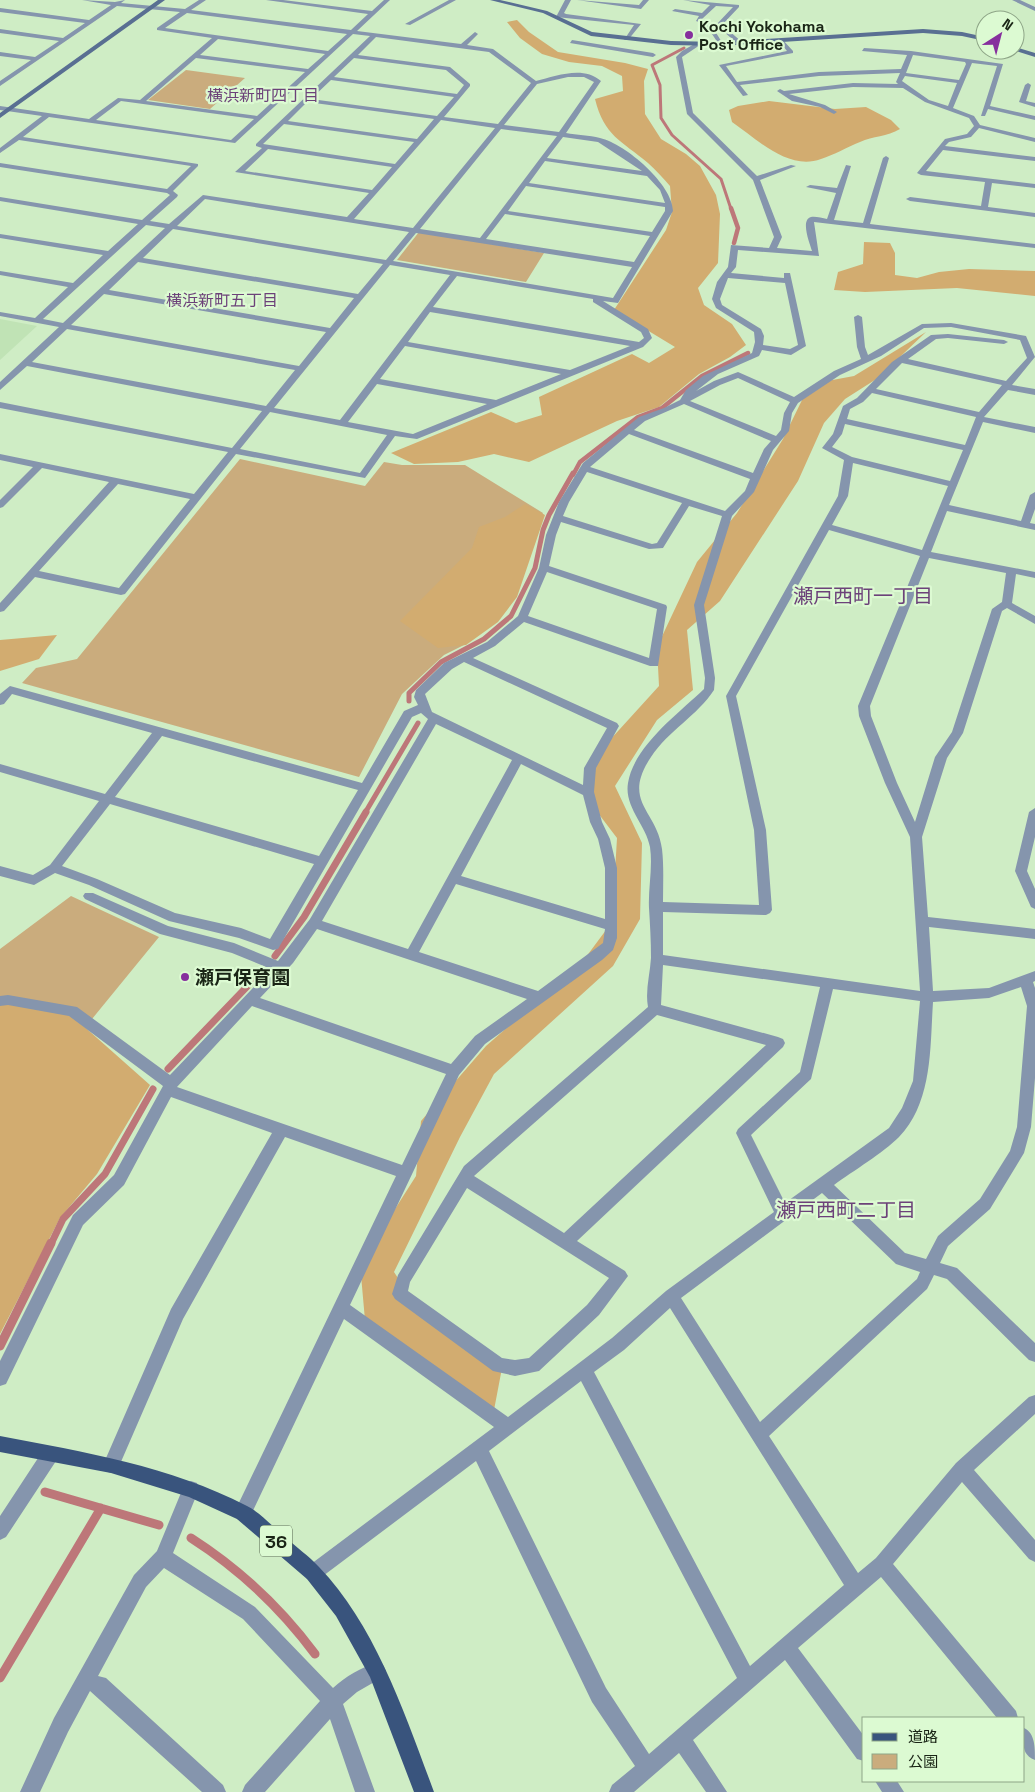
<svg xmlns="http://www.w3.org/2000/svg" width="1035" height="1792" viewBox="0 0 1035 1792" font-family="'Space Grotesk','Noto Sans JP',sans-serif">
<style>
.built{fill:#c0e3b5}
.green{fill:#caac7d}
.forest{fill:#d2ac70}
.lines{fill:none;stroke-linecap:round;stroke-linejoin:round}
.stream-far4{stroke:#bd7779;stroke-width:3}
.stream-far3{stroke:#bd7779;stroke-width:4.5}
.stream-far2{stroke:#bd7779;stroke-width:5}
.stream-far1{stroke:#bd7779;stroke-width:7}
.stream{stroke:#bd7779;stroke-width:9}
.street{fill:#8595ad;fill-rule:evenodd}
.secondary{fill:#596f92;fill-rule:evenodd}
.primary{fill:#39547d;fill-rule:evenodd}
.poi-dot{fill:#862f9d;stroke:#dcfad2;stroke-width:2}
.labels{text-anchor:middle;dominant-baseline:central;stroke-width:4.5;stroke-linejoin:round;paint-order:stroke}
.far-poi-label{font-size:16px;font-weight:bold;fill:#1a2516;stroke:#dcfad2;text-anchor:start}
.far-neighbourhood-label{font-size:16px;fill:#6c4279;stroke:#dcfad2}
.shield{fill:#dcfad2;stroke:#54654e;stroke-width:1}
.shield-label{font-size:18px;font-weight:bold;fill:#1a2516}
.poi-label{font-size:19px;font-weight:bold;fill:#1a2516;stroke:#dcfad2;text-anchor:start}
.neighbourhood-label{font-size:20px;fill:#6c4279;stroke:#dcfad2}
</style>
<rect width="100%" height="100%" fill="#cfedc5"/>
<path class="built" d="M0,319L37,326L0,360Z"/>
<path class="green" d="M186,70L245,78L210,109L148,100Z
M419,232L544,253L526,282L397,260Z
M240,459L365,486L384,462L402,465H465L543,513L466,644L444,655L402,694L359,777L22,683L36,668L77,659Z
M71,896L159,937L92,1019L0,998V949Z"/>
<path class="forest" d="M517,20L529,32L558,52L625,63L648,69L644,81L645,114L661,139L686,154L700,166L716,195L720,214L718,263L698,288L704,305L732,324L746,345L730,357L699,374L659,407L617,421L529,462L494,454L458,462L414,464L391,453L491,412L516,423L542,415L539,397L632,354L649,363L675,347L614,310L666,230L672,212L670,186C663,178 656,170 648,163C622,141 604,136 595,99L623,91L622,76L602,66L569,62L542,54L520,38L507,22Z
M769,101L835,109L866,107L891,120L900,129C887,137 873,136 860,142C847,147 834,155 821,159C788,171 757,139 732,122L729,110L738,106Z
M864,242L890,243L895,253V275L917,278L939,272L969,269L1035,271V296L957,288L865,292L834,290L838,272L863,264Z
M926,332L878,378L845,399L824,423L798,481L720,601L687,630L693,690L657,720L615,786L642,843L640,919L613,966L494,1074L460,1137L394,1272L421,1313L502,1368L494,1410L365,1320L360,1264L416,1176L421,1121L486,1046L583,961L612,922L617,838L582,792L609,741L659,686L657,647L697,562L737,513L783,439L803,398L827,381L854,376Z
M525,504L545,515L517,597L498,622L466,645L438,648L400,621L472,548L479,527L505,517Z
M57,635L39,659L0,671V640Z
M7,1003L70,1014L150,1085L97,1174L60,1218L0,1334V1004Z"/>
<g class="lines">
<path class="stream-far4" d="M684,48L652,65L660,85L661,118L672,135L721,179L731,209"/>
<path class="stream-far3" d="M731,208L738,228L734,243
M573,475L580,462L638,417L662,408L702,376L748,353"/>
<path class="stream-far2" d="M409,701V693L441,662L484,639L511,616L535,568L543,530L549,515L573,473
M365,813L418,723"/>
<path class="stream-far1" d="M275,956L304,917L366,812
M168,1069L261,972
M51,1244L63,1219L105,1174L153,1089"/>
<path class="stream" d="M0,1346L51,1243
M45,1492L159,1525
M191,1538C241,1570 280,1607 315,1654
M0,1678L101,1508"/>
<path class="street" d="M82,0L115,2L125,0L121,3L185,9L199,0H206L191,10L351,30L368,14L266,0H283L372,11L384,0H390L357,31L461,44L475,32L478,34L467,45L493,49L536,81C556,76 583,65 601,81L566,133C577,135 589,135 600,138C626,144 673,185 673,211L618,303L603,301L648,329L652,338L643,347L417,439L395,436L365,478L236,454L125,594L121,595L35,577L4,611L0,612V603L109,482L42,468L3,507L0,508V500L33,467L0,460V454L194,494L228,452L0,408V402L232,448L262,411L27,366L0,390V382L59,327L0,316V312L35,318L68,287L0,275V271L73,283L103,255L0,238V234L108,251L138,224L0,201V197L142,220L170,195L167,193L0,167V163L167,189L191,166L19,140L0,153V148L42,116L0,110V106L89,119L118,98L140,100L212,38L157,30V28L180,12L117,6L0,86V81L31,60L0,56V52L35,57L59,41L0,33V29L63,38L85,23L0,12V8L89,20L111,5ZM187,13L347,34L328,51L165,28ZM353,34L370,36L256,144V146L262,148L235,172L369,193L347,217L203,195L169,224L150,221L177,197L178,195L173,191L198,166V164L23,137L49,117L235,143ZM376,37L489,52L531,83L498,124L444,117L470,86V84L450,67L358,55ZM218,39L325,54L308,69L200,55ZM196,58L305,72L257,116L146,101ZM354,58L446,70L464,85L457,94L334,77ZM568,77H584L594,82L559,132L504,125L537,84ZM331,80L454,97L437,116L311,99ZM121,101L254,119L231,140L96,120ZM307,102L434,119L417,139L288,121ZM441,120L495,128L413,228L354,219ZM284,124L414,142L395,164L263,144ZM501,129L557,136L480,238L420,229ZM563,137L598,142L642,171L547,158ZM268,149L392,167L372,190L245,171ZM545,161L647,176L660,190L665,203L529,183ZM526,186L665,207V211L652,232L508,211ZM205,199L409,232L386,260L177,226ZM505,214L650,236L634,262L486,239ZM146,225L165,228L63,323L43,319ZM173,229L383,264L358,294L143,258ZM416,233L632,267L613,298L393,261ZM138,262L354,298L330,328L109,290ZM390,265L450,275L340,420L274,408ZM457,276L593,299V302L641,332L644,338L639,342L433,307ZM104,294L326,332L299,366L71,325ZM430,312L630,346L570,370L408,342ZM67,329L295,370L266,406L32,362ZM405,346L561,374L496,400L380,379ZM377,384L487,404L413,434L348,422ZM270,412L387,435L360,473L240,449ZM118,484L190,499L119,588L39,571Z
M449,0H456L410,25L405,24Z
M565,0H571L564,13L566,14L641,24L628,40H624L634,25L556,17Z
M577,0L639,5L643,0H649L641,9Z
M683,0L739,5V7L722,25L742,42V44H738L716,25L733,7L716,6L702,19L710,23L723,44L720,46L706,25L696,21L699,16L672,11L675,9L702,13L710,5Z
M1012,0H1020L1035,7V11Z
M782,39L793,51V53L726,66L737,82L819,72L901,69L907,55L862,51L864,48L911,51L1003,64L990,106L1035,116V120L988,109L985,116H981L997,66L972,63L953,108L974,116L980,125L1035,138V142L979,128L971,137L949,142L945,146L1035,157V161L943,150L926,171L1035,184V188L992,183L988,207L1035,213V217L910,201L906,199L910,197L981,206L985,182L921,175L917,173L945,139L967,134L974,126L969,118L925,102L903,88L853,87L789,94L825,105L837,112L834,114L820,107L792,101L777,91L780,89L784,91L853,83L898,84L896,82L900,73L819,76L740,85L748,95L743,96L719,65L787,51L779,41ZM913,55L965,62L966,64L959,80L906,73ZM905,76L957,83L948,106L929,100L902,81Z
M572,40L653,53L656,55L653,57L570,43Z
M698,42L700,45L682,57L693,113L757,176L791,165L796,166L760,180L782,237L777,248L812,251C810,244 800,220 811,217C815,216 822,218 827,219L836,193L806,187L810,185L837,188L846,165L851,166L834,220L863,223L883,158L886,156L889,158L870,224L1035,244V248L814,222L819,256L738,250L736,267L731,273L784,278V273H790L806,346L791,355L762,350L759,356L718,374L696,391L714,381L738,372L794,397L834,371L861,359L857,347L854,317L858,315L862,317L865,347L868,355L922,324L951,323L1026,336L1035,357L1012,385L1035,389V395L1008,390L984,417L1035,427V433L983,422L949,505L1021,521L1030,495L1035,492V509L1030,523L1035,524V530L947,511L931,552L1035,572V578L1016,574L1012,603L1035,616V624L1007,608L1002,611L963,733L947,758L922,837L928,917L1035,929V939L929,927L933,991L989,988L1035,971V981L1033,982L1035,988V1078L1031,1127L1024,1153L990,1209L948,1246L940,1263L957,1268L1035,1343V1362L1029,1360L947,1279L934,1275L927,1289L769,1436L858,1573L876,1558L956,1463L1029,1397L1035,1395V1414L974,1470L1035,1540V1562L1029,1559L962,1482L893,1564L1016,1711L1018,1718H997L881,1577L798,1648L864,1736V1761L857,1759L785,1660L693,1740L727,1792H706L679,1753L634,1792H609L612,1785L635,1766L592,1702L476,1461L319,1579L313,1582L307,1579L304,1573L307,1567L494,1427L344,1319L249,1519L243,1522L237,1519L234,1513L396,1176L285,1137L183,1319L117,1471L111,1473L105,1471L103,1465L171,1309L272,1133L171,1097L124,1185L83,1225L6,1384L0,1386V1361L73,1215L114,1175L163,1086L69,1016L8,1005L0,1006V996L8,995L77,1007L170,1075L271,969L232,953L160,934L85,899L83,896L85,893H93L168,926L234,943L278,961L310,919L428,719L421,713L412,717L278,949L273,950L239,938L169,921L89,885L55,873L34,885L0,876V866L33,875L50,865L99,801L0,772V764L105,794L152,733L12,694L4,704L0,705V694L10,686L362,783L404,711L418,705L414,697L416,690L444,663L487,642L518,616L539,568L546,535L559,502L583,463L639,417L664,408L680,400L686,390L703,376L752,353L755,342L754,332L716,308L712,299L717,282L728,267L731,245L769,248L774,237L753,180L687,114L676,57L682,51ZM728,278L785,283L798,345L790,349L763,345L764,336L761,329L722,305L720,299ZM951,327L1020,340L1027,358L1006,381L908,359L936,339L948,338L1004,344L1008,342L1004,340L948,334L931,335L892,362L857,398L843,406L833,434L822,448L844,460L838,496L726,696L754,830L759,905L663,902C663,885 664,866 662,849C657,810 621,802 651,757C668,731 698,715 714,690L715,678L704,605L732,516L754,492L773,450L789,431L792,413L798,403L840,375L881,356L924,328ZM902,363L1002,385L979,412L876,389ZM738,378L790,402L784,413L781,430L776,436L690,401L720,385ZM872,393L976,417L965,445L847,419L850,409L863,402ZM684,404L771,441L764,449L753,473L634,430L645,421ZM845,424L963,450L950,481L852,457L832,447L842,434ZM629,434L750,479L745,491L725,511L590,467ZM853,463L948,486L922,550L832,525L848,496ZM587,472L682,503L657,543L652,544L563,516L569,502ZM689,506L722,516L694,605L705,678L704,689C678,714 634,746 628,783C624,807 646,825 650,847C653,867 648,889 649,908C650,924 651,941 651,958C650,974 645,991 648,1007L464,1166L398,1275L392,1294L395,1299L493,1371L515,1376L539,1371L599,1315L628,1276L625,1271L577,1241L783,1047L785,1043L783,1039L778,1037L661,1005L663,965L820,987L800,1072L738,1129L736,1133L774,1212L666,1291L612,1338L508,1417L350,1305L459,1075L485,1044L602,960L613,950L617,938V868L610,839L602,822L594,792L596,768L619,726L617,723L473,658L495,646L524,622L650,666H658L667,607L666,605L549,566L556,535L561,522L649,549L663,548ZM829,530L920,556L858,706L859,716L885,783L910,837L920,991L663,955V912L766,915L770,913L772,910L766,830L736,696ZM929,558L1006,573L1002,602L992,609L952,732L935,757L915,822L897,783L871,716L870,706ZM547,572L657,609L649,658L528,616ZM464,662L607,728L584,768L583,785L432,712L425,694L452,669ZM436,724L512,760L408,949L322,921ZM162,736L358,790L319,856L115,797ZM521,764L583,795L590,822L598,839L605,868V919L461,876ZM110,804L314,864L270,939L241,928L175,913L97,879L62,866ZM456,884L605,929L603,943L538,991L419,952ZM317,929L527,999L475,1036L451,1064L260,998L293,963ZM1021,987L1027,1006L1017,1127L1010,1151L980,1199L938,1236L926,1259L905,1253L834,1185C853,1171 883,1153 899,1137C933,1102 930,1046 933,1002L989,998ZM833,989L920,1001L913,1081L902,1108L889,1128L785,1203L751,1135L811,1079ZM252,1006L446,1074L402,1165L177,1087ZM657,1015L766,1045L564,1233L474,1176ZM467,1188L609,1278L587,1305L529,1358L515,1360L502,1358L408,1291L410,1282ZM822,1193L896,1264L920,1272L917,1279L760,1422L681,1298ZM670,1308L844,1585L750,1666L594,1372L624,1350ZM581,1381L737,1678L649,1754L606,1688L489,1451Z
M1028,83L1031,85L1026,101L1035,103V107L1019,102L1025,85Z
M1035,808V837L1027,871L1035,889V909L1031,907L1015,871L1029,812Z
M50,1447L56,1449L58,1455L56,1461L6,1537L0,1540V1516L44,1449Z
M191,1481L197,1483L199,1489L173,1553L255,1607L333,1688C346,1676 361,1668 377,1662L383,1665L386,1671L383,1677L357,1692L343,1704L375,1792H355L330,1719L265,1792H242L245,1785L320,1701L243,1619L164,1568L146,1587L98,1676L106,1678L223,1785L226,1792H202L90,1691L68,1732L40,1792H20L54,1718L134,1575L157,1551L185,1483Z
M1024,1728C1035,1733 1035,1747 1035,1760C1020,1754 1024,1742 1024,1728Z
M875,1781H897L904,1792H882Z"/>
<path class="secondary" d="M158,0H165L0,118V113Z
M490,0H500L547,11L592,32L671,41L720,42L923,29L962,32L985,37V41L962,36L923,33L720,46L671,45L591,36L543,13Z
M1015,47L1035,53V57L1013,50H1015Z"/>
<path class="primary" d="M0,1436C84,1452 170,1466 247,1506C261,1513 273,1527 285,1537C296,1547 309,1556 319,1567C376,1626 406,1717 434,1792H414L370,1677L336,1616L307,1579L237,1519L189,1497L111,1473L0,1452Z"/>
</g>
<g class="poi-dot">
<circle cx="689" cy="35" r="5"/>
<circle cx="185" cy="977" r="5"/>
</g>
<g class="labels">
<g class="far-poi-label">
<text x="699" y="26">Kochi Yokohama<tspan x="699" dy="18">Post Office</tspan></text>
</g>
<g class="far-neighbourhood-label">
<text x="263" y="95">横浜新町四丁目</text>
<text x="222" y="300">横浜新町五丁目</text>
</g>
<rect class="shield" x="260" y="1525.5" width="32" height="31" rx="4"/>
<g class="shield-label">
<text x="276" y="1541">36</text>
</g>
<g class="poi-label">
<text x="195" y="977">瀬戸保育園</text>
</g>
<g class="neighbourhood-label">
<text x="863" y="596">瀬戸西町一丁目</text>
<text x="846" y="1210">瀬戸西町二丁目</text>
</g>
</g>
<rect x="862" y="1717" width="162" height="65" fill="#dcfad2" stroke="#8ea587"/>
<rect x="872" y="1733" width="25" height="8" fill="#39547d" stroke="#8ea587"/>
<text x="908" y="1742" font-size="15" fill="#1a2516">道路</text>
<rect x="872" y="1754" width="25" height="15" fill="#caac7d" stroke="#8ea587"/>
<text x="908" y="1767" font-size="15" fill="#1a2516">公園</text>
<g transform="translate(1000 35) rotate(36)"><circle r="24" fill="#dcfad2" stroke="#8ea587"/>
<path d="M0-4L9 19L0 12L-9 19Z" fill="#862f9d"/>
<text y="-8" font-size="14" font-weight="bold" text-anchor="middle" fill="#1a2516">N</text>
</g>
</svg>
